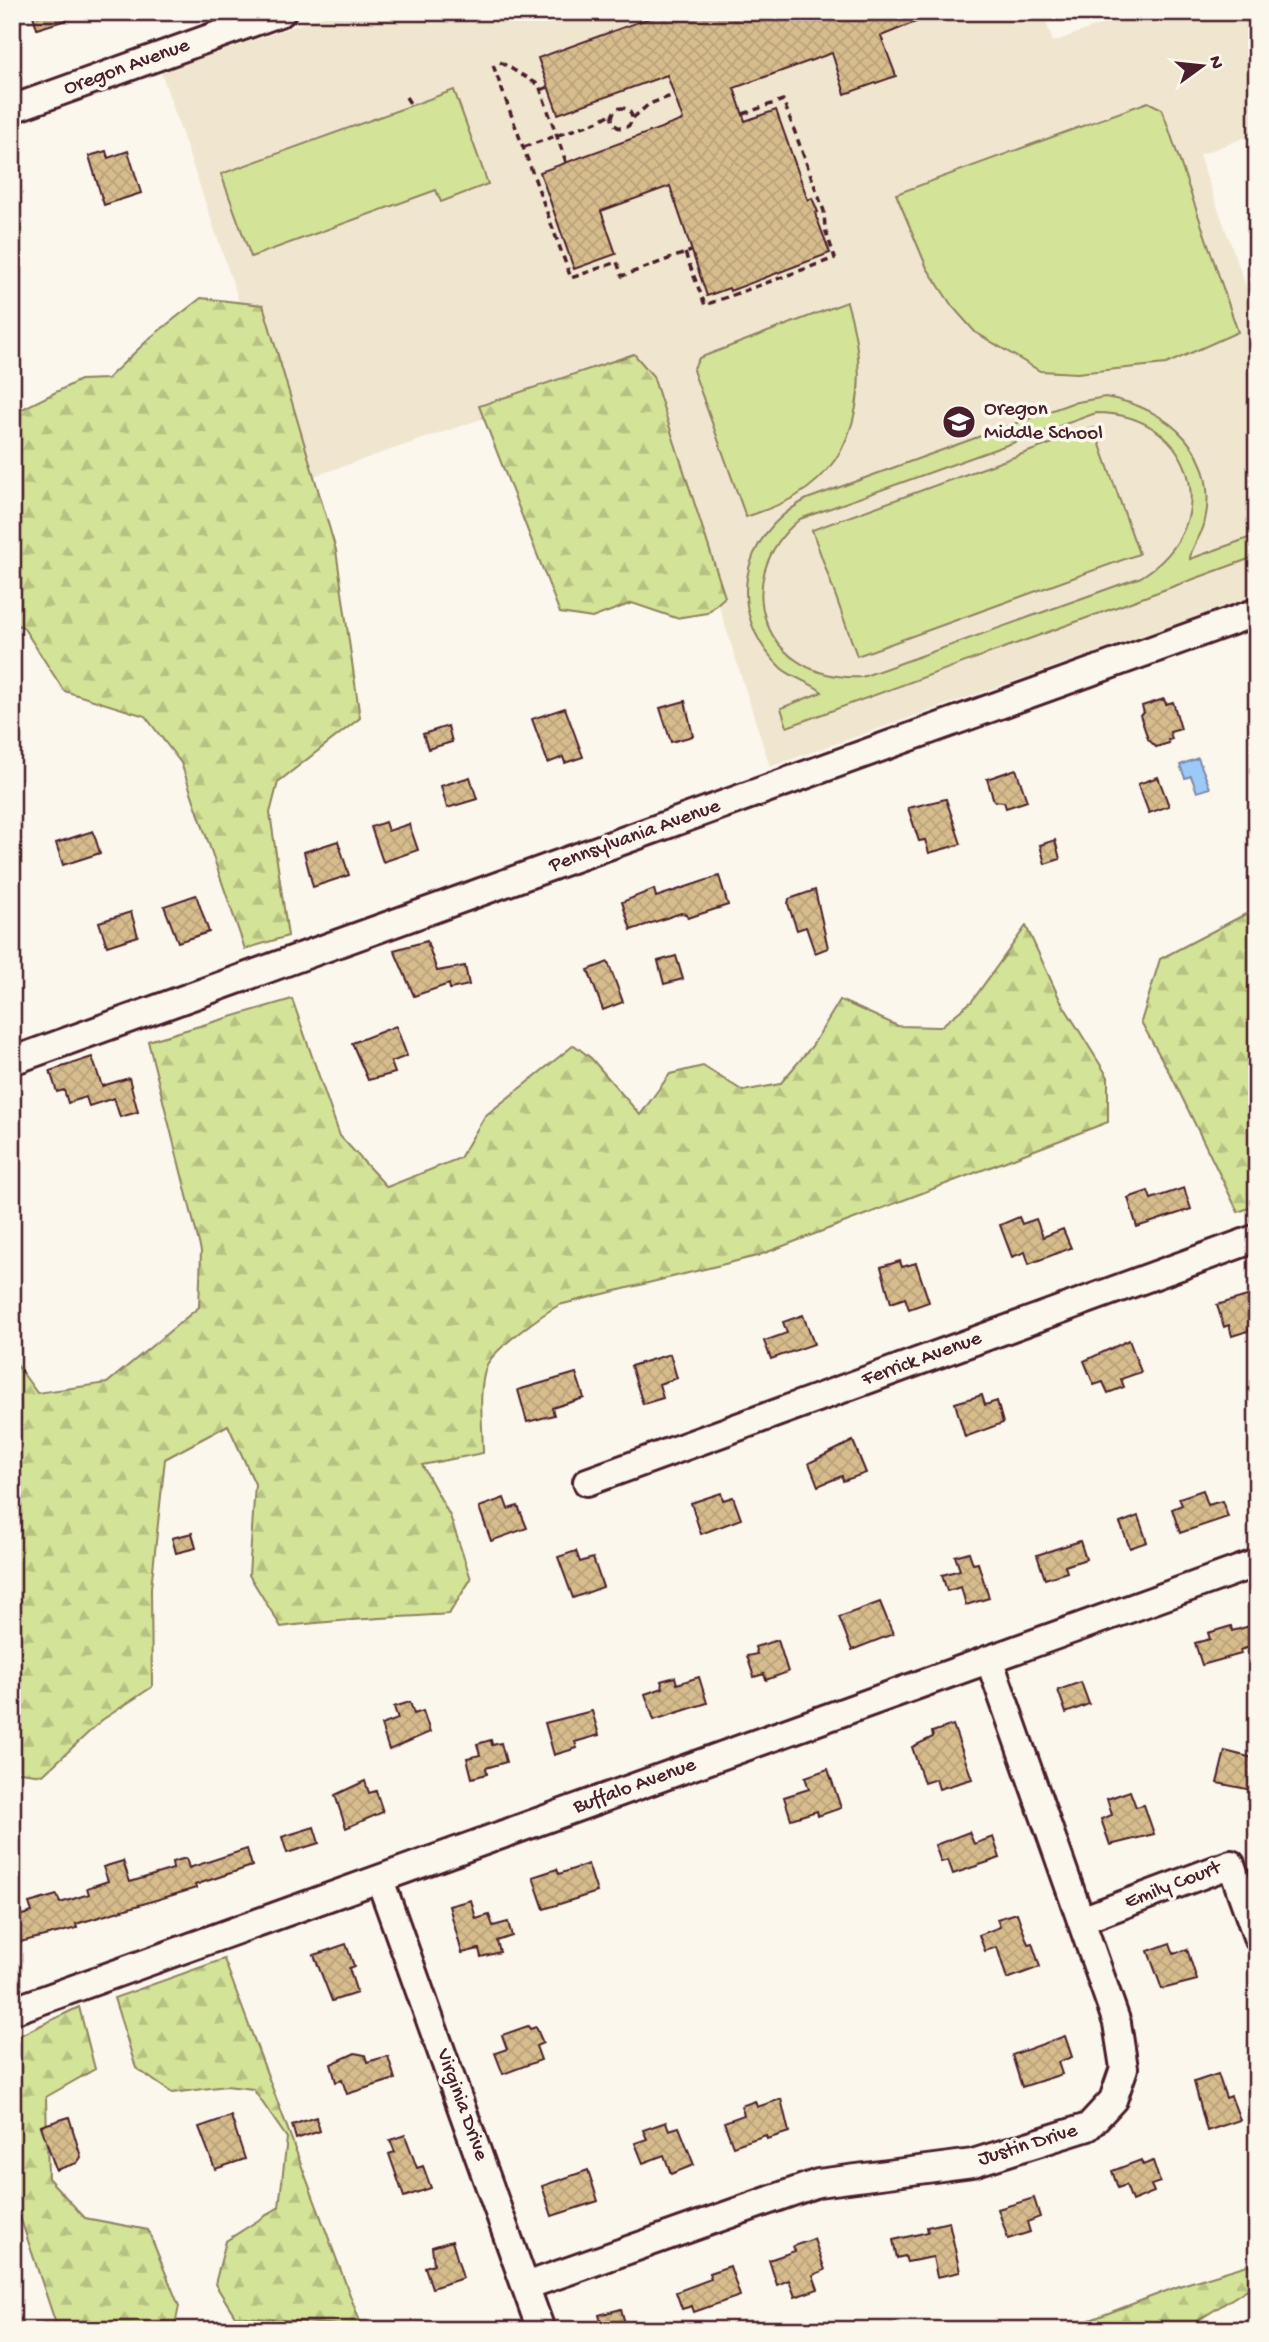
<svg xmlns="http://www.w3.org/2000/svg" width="1269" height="2342" viewBox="0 0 1269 2342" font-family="'Gochi Hand',sans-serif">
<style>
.built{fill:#f0e6d0}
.green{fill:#d3e397;stroke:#8e8161;stroke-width:2;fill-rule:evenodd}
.forest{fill:url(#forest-firs);stroke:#8e8161;stroke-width:2}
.water{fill:#9bcaf6;stroke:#7b86a5;stroke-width:2}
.building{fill:url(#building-cross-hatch);stroke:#4a1f2b;stroke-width:2}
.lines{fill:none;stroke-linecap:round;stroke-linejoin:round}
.minor-casing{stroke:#4a1f2b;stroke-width:32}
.path{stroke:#4a1f2b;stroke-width:3.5;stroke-dasharray:7 5;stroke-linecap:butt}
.minor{stroke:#fbf7ec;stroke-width:26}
.labels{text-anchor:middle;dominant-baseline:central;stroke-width:7;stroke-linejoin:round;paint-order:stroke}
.street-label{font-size:21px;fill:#4a1f2b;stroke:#fbf7ec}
.poi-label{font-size:21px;fill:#4a1f2b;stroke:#fbf7ec;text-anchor:start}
</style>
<defs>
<pattern id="forest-firs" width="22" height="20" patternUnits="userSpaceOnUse" patternTransform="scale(1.75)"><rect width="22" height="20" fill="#d3e397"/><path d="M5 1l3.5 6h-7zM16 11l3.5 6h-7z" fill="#b7c282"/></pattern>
<pattern id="building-cross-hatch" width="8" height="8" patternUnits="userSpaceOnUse" patternTransform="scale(1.75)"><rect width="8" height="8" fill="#d7bd8d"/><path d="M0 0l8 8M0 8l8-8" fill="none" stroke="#baa27a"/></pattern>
</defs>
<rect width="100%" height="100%" fill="#fbf7ec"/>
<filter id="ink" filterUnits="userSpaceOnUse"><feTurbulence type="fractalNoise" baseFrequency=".0143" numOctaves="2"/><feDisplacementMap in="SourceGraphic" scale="14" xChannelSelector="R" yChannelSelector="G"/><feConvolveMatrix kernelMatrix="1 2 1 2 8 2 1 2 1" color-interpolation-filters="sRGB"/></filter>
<g filter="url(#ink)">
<path class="built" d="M335,12H1043L1053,42L1135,12H1257V133L1199,155L1257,317V596L770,767L642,364L300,481L161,72Z"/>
<path class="green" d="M454,90L488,184L441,202L436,190L251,257L221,174Z
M1148,102L1162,109L1238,332L1166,364L1077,373L1040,371L975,332L952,306L927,268L896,194Z
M847,302C868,371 866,454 796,496C781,505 763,511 746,517L693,370L699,358Z
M1105,397C1169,407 1222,455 1204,525C1201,536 1190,549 1190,559L1257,535V556L787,727L781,708L822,692C815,684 792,678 781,668C725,614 738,536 807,499L1072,403ZM1096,413C1196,413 1226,525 1141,577L862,677C765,683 726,580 800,519Z
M1094,428L1139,554L857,656L812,530Z"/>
<path class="forest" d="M201,298L263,305L336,550L360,718L278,782L270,813L288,936L245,949L181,763L145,716L64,691L23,627L12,623V414L80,380L107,379L151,337Z
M634,354L653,376L725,597L707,613L676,618L632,603L592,618L560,613L479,406Z
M1257,908V1205L1238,1212L1174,1081L1141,1022L1160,959Z
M1026,926L1060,1000L1108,1077V1122L757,1256L559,1305C543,1314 495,1348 487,1365C477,1389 483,1427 483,1453L422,1465L450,1516L471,1579L449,1614C392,1618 337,1619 281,1627L249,1575L255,1484L228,1425L165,1459L151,1588L152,1687L102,1720L43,1775L12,1771V1358L37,1393L107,1383L199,1307L201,1251L148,1041L292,999L340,1136L387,1187L460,1158L485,1116L574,1045L591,1058L640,1115L670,1074L703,1066L743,1091L780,1084L812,1046L840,1000L898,1026L940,1027L972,1001Z
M224,1959L362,2327L235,2316L215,2284L226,2241L279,2207L287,2138L253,2089L226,2086L172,2093L136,2068L114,1998Z
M79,2007L95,2069L46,2097L48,2178L85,2218L148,2230L179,2306L174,2330H58L12,2193V2039Z
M1257,2262V2283L1183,2330H1064L1182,2285Z"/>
<path class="water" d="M1198,758L1210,788L1197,792L1191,776L1185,778L1180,765Z"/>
<path class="building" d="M32,12H79V16L37,29Z
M666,12H940L881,36L896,76L845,94L832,53L734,88L745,121L776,110L808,200L812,198L818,212L815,213L830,253L730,291L729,288L707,296L670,186L601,211L616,254L574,269L540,172L683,120L667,75L558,114L538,58Z
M106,151L108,158L128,151L141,193L104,205L89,156Z
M1164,699L1166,704L1173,702L1181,729L1170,732L1172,739L1168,740L1169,743L1156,747L1148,739L1140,715L1144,713L1142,706Z
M685,701L693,736L671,742L660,708Z
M565,708L583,757L565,763L563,757L548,763L532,719Z
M448,726L452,742L428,749L423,734Z
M1016,769L1027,801L1006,808L1004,802L994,801L987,779Z
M470,777L477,799L447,808L441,786Z
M1158,777L1169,806L1149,813L1138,784Z
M946,799L961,844L929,853L925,840L919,841L908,808Z
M385,822L388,831L409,824L418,850L383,862L371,827Z
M93,831L100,853L63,865L56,843Z
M1055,840L1060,859L1045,864L1040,845Z
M338,841L349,875L313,887L304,852Z
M719,876L728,905L688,918L686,914L681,913L631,930L622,902L654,889L656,897Z
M815,890L828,948L815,953L806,927L797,930L788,904L789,899Z
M196,895L209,932L178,942L164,906Z
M131,912L138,936L107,946L99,922Z
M427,941L437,971L465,966L469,985L450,989L449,984L414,996L394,950Z
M676,956L683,979L664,984L658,961Z
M608,962L623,1002L603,1010L588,970Z
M396,1026L407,1056L391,1062L395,1073L368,1080L352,1043Z
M92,1057L102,1086L129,1078L138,1112L120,1117L114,1098L89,1106L86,1097L68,1103L64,1090L57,1092L50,1071Z
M1184,1188L1191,1209L1137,1227L1128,1198L1148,1191L1151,1199Z
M1019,1217L1022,1224L1036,1219L1043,1237L1063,1229L1071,1248L1029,1264L1025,1252L1012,1257L1000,1225Z
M900,1261L902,1267L916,1263L929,1302L909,1309L905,1298L891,1303L881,1267Z
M1257,1293V1328L1232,1336L1229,1325L1224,1327L1217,1305Z
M803,1315L814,1344L771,1359L764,1341L787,1333L783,1322Z
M1129,1340L1141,1372L1121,1379L1124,1387L1108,1393L1103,1382L1094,1385L1084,1361Z
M670,1354L677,1378L659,1384L663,1398L643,1404L631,1366Z
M576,1373L584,1398L552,1408L554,1415L527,1422L518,1390Z
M982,1395L985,1405L997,1401L1003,1423L965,1437L955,1403Z
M853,1441L866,1473L843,1481L842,1476L818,1486L809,1463Z
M1203,1490L1208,1505L1222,1501L1228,1517L1180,1533L1172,1509L1182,1505L1179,1498Z
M721,1493L723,1500L733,1497L741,1519L701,1534L691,1503Z
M504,1498L508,1509L518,1506L527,1528L491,1541L479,1507Z
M1138,1516L1147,1542L1130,1548L1120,1523Z
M192,1533L196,1548L176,1553L172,1538Z
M1080,1541L1086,1559L1065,1566L1067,1572L1045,1579L1037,1555Z
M576,1551L580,1562L593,1558L603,1587L573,1598L558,1557Z
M969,1552L973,1564L978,1563L989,1598L966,1605L961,1587L947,1591L942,1575L960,1570L955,1556Z
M880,1602L893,1634L852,1650L839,1617Z
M1231,1626L1232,1631L1250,1626L1256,1645L1240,1650L1241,1654L1202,1665L1195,1643L1210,1639L1208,1633Z
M778,1640L788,1672L766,1680L764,1674L754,1677L747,1656L757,1654L755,1647Z
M675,1677L677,1684L699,1677L707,1703L654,1720L645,1694L663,1688L661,1681Z
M1081,1682L1089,1704L1066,1713L1058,1690Z
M410,1702L414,1714L423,1711L430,1732L389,1750L381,1725L398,1719L394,1707Z
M592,1711L599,1735L575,1742L577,1748L554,1755L545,1723Z
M953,1725L972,1779L939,1789L936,1779L924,1783L912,1747L933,1737L932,1732Z
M491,1740L492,1745L501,1743L506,1762L486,1768L487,1774L472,1778L467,1758L480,1755L477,1744Z
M1225,1751L1257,1759V1791L1217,1783Z
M828,1769L841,1808L818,1816L817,1811L791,1819L784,1797L809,1789L805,1777Z
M365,1781L369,1793L376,1791L383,1812L346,1828L335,1795Z
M1130,1791L1136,1807L1144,1805L1154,1834L1110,1845L1101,1819L1112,1815L1107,1799Z
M314,1827L319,1843L287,1853L282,1837Z
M969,1832L974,1844L993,1837L1000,1858L953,1874L948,1860L941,1862L935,1845Z
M247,1849L252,1866L195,1885L196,1888L76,1924L77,1928L12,1944V1918L32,1912L29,1903L57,1895L60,1903L89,1894L87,1888L108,1881L103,1867L123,1861L130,1882L173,1869L172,1862L186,1858L189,1868Z
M588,1864L597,1892L544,1909L533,1877L557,1869L559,1874Z
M471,1900L476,1919L489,1915L493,1926L508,1922L512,1936L497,1941L500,1952L481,1957L479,1949L462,1953L449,1906Z
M1017,1913L1028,1944L1032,1943L1040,1967L1007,1979L997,1947L985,1951L979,1935L1000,1927L997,1919Z
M1170,1943L1174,1954L1187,1949L1197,1980L1162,1989L1148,1951Z
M346,1944L354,1966L349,1968L357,1993L332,2001L314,1955Z
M528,2026L530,2029L536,2027L543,2043L536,2046L541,2060L503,2074L495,2053L507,2049L502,2035Z
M1065,2036L1072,2057L1058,2062L1062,2074L1022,2087L1012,2055Z
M355,2053L365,2055L367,2062L388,2056L395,2079L347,2094L342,2080L336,2082L331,2064Z
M1218,2074L1226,2098L1231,2096L1240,2120L1207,2131L1194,2082Z
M781,2099L789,2132L767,2139L766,2135L733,2146L724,2122L744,2115L741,2106L755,2101L757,2107Z
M231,2116L245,2159L215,2169L199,2127Z
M69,2117L81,2157L77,2163L56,2170L41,2126Z
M316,2117L320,2131L296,2139L292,2125Z
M666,2122L669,2130L679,2127L694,2165L671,2174L664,2155L643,2163L635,2143L647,2139L643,2130Z
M405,2135L417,2168L423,2166L431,2188L404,2197L389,2154L395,2152L390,2140Z
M1141,2160L1143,2165L1153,2161L1160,2182L1151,2185L1154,2192L1132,2201L1126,2185L1118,2188L1112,2171Z
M588,2170L598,2201L552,2216L542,2186Z
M1034,2198L1040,2217L1027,2222L1030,2232L1008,2239L998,2209Z
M949,2222L960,2272L937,2277L933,2257L907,2262L905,2256L897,2258L893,2240L928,2232L927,2227Z
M814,2239L825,2270L813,2275L818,2289L795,2297L789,2280L777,2285L769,2260L795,2251L793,2246Z
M452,2241L463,2278L432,2288L425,2267L434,2264L432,2247Z
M730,2266L740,2296L694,2312L692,2306L682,2309L676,2292L711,2279L709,2273Z
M621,2309L627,2330H603L599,2315Z"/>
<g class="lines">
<defs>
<path id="minor" d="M12,109L282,12
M12,1061L1257,612
M587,1482L1257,1238
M380,1880L541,2330
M1082,1920L1231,1864L1257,1937
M12,2011L1257,1563
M526,2286L818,2183L973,2163L1088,2127L1113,2100L1124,2068L1117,2023L989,1659"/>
</defs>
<use href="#minor" class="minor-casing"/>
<path class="path" d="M500,62L539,85L566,162
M493,65L571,278L617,262L622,276L691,251
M541,90L548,87
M406,97L411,105
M612 118a10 10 0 1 1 20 0a10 10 0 1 1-20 0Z
M633,118L649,104L674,95
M524,147L599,121L614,112
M685,253L705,305L835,258L825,229L824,211L783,100L743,114"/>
<use href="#minor" class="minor"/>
</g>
</g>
<defs>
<symbol id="school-disc" viewBox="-11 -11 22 22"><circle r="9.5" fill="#4a1f2b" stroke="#fbf7ec"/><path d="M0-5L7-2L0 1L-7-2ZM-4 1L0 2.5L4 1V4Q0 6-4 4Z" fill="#fff"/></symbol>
</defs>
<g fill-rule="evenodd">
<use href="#school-disc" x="940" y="403" width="38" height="38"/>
</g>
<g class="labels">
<g class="street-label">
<text transform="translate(127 68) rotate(-20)">Oregon Avenue</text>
<text transform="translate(635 837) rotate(-20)">Pennsylvania Avenue</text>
<text transform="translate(922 1360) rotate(-20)">Ferrick Avenue</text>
<text transform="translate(635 1787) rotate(-20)">Buffalo Avenue</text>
<text transform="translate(1173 1886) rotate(-21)">Emily Court</text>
<text transform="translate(461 2105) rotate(70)">Virginia Drive</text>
<text transform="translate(1028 2146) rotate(-17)">Justin Drive</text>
</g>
<g class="poi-label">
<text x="984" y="410">Oregon<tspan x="984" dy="24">Middle School</tspan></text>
</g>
</g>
<rect width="1269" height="2342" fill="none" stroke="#fbf7ec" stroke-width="42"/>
<rect x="21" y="21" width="1227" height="2300" fill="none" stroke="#4a1f2b" stroke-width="2.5" filter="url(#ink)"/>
<g transform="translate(1202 66) rotate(75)" stroke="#fbf7ec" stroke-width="5" paint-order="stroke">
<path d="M0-5L12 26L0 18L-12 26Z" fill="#4a1f2b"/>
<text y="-10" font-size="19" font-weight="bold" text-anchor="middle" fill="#4a1f2b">N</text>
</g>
</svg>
